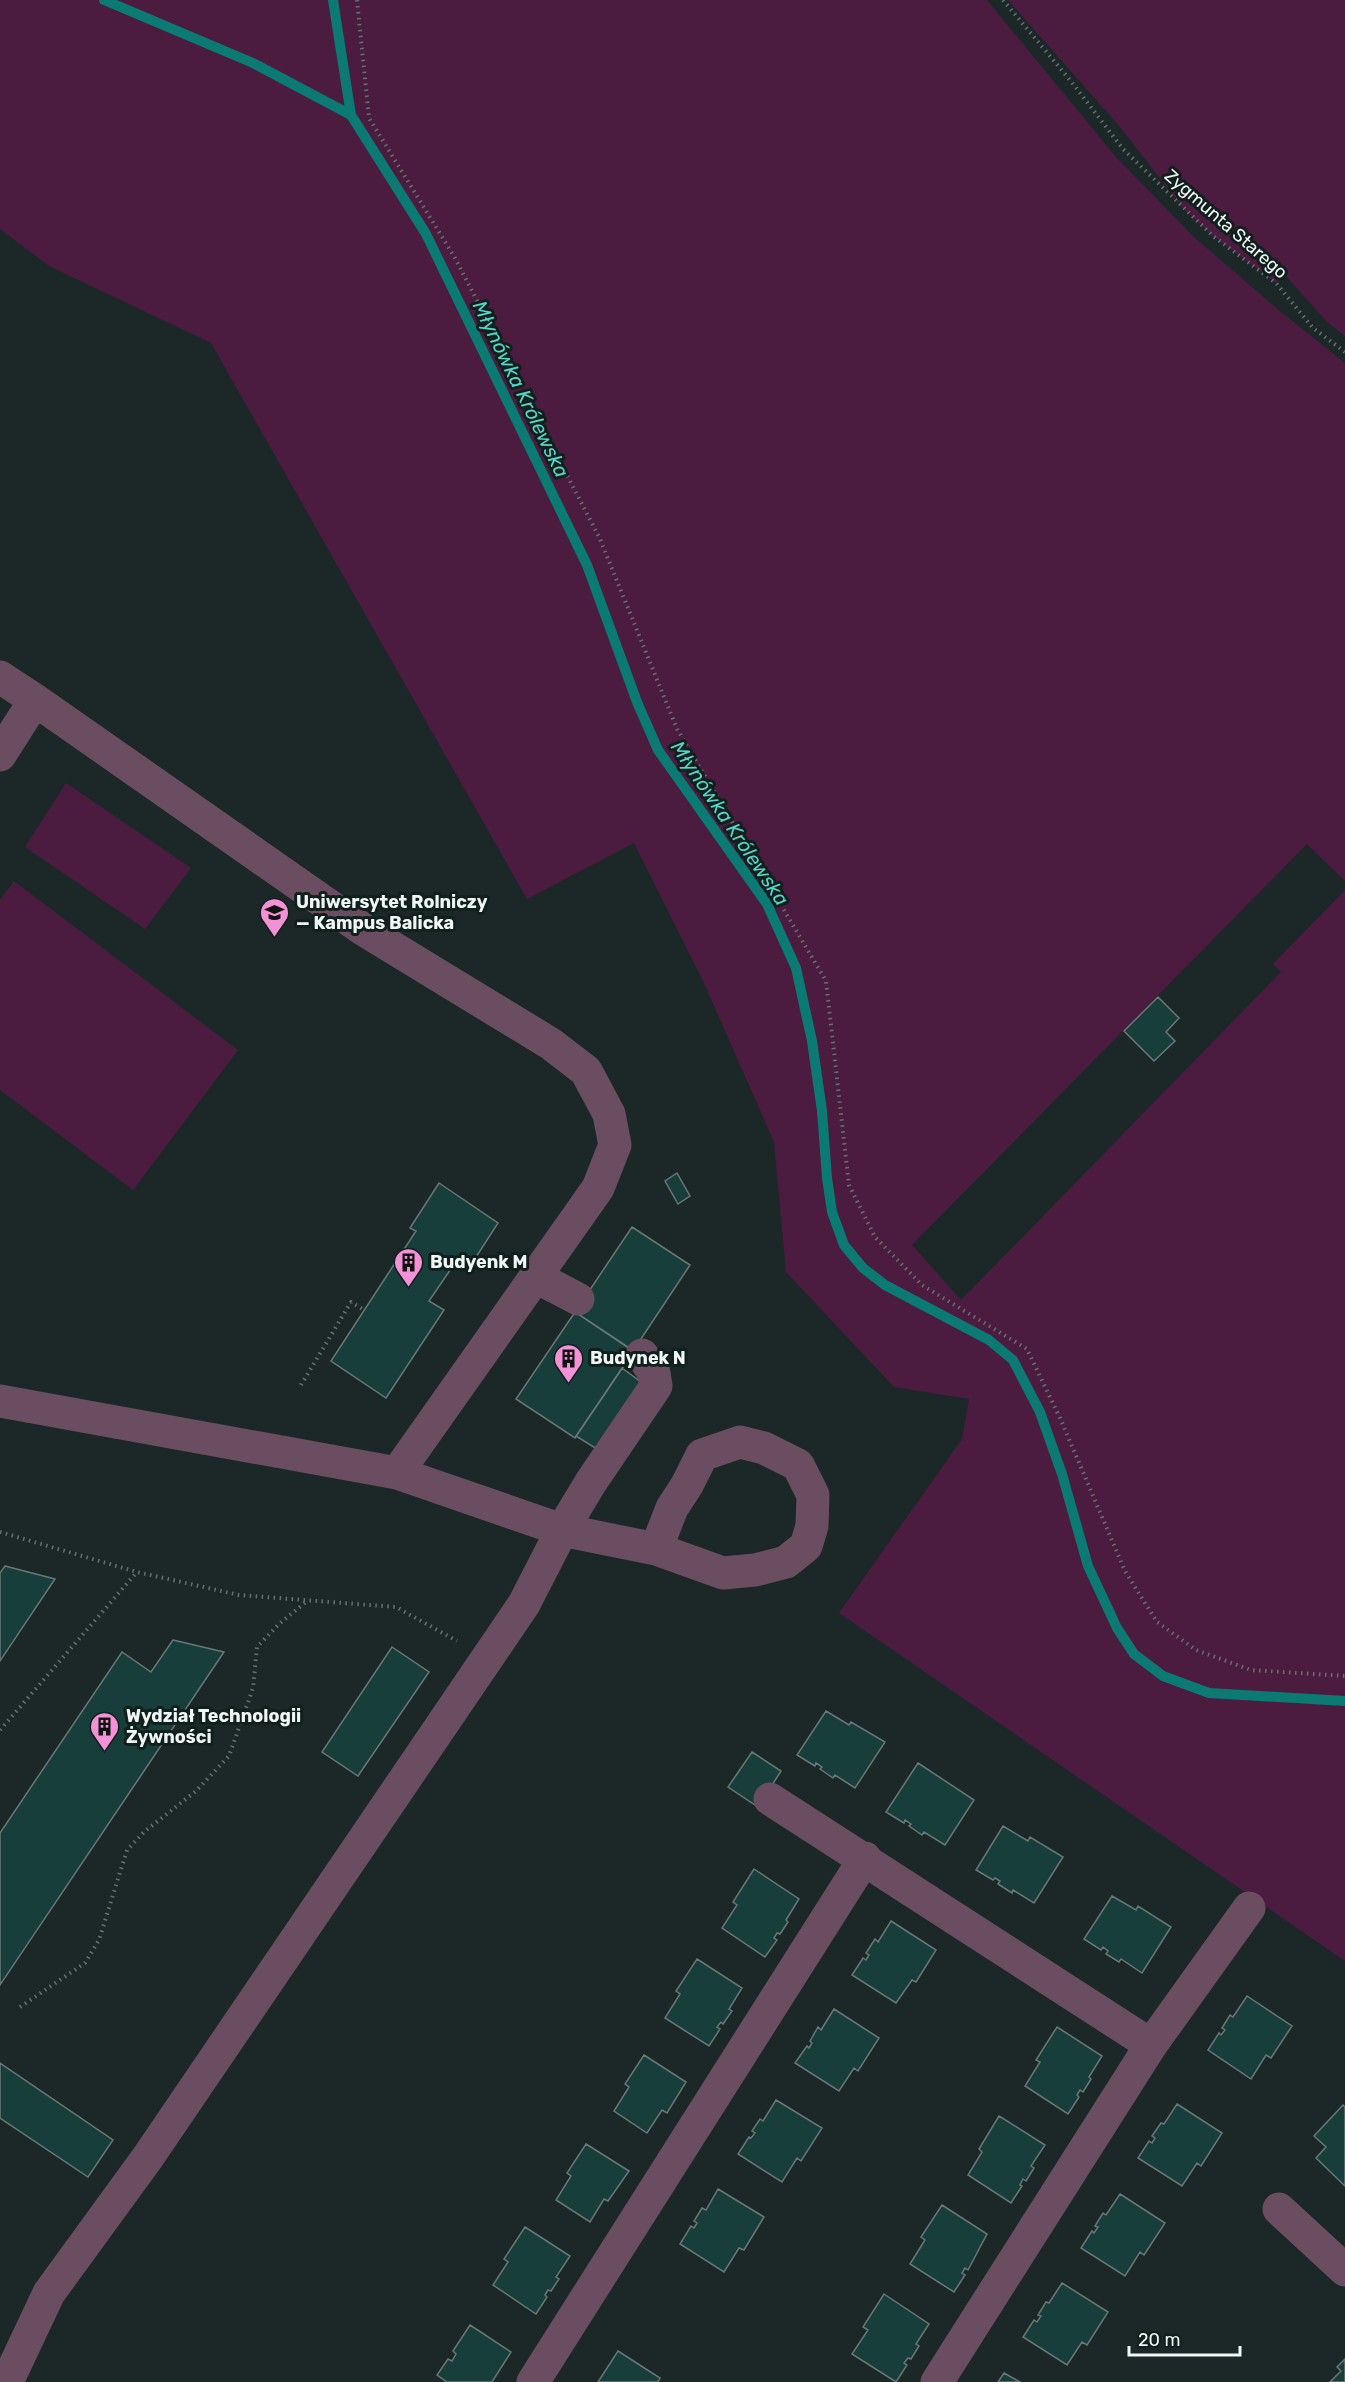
<svg xmlns="http://www.w3.org/2000/svg" width="1345" height="2382" viewBox="0 0 1345 2382" font-family="Rubik,sans-serif">
<style>
.green{fill:#4b1c3f}
.lines{fill:none;stroke-linecap:round;stroke-linejoin:round}
.stream{stroke:#0b7a72;stroke-width:10}
.building{fill:#173e3b;stroke:#697876;stroke-width:1.5}
.path{stroke:#657170;stroke-width:4;stroke-dasharray:1.5 4.5;stroke-linecap:butt}
.minor{stroke:#6b4d61;stroke-width:33}
.labels{text-anchor:middle;dominant-baseline:central;stroke-width:6;stroke-linejoin:round;paint-order:stroke}
.street-label{font-size:18px;fill:#eef7f6;stroke:#111f1d}
.poi-label{font-size:18px;font-weight:bold;fill:#eef7f6;stroke:#111f1d;text-anchor:start}
.water-label{font-size:20px;font-style:italic;fill:#56d5ca;stroke:#111f1d}
</style>
<rect width="100%" height="100%" fill="#1b2827"/>
<path class="green" d="M0,0H987L1116,157L1195,238L1280,311L1345,363V881L1307,844L912,1245L961,1300L1281,972L1273,964L1345,890V1961L839,1613L962,1439L969,1399L894,1387L786,1272L774,1142L703,981L634,843L527,899L211,343L49,266L0,229Z
M1008,0H1345V336L1327,322L1285,275L1276,283L1213,236L1184,209L1120,127Z
M66,783L191,868L145,929L25,847Z
M14,881L238,1050L133,1190L0,1090V900Z"/>
<g class="lines">
<path class="stream" d="M104,0L253,63L351,115L426,234L587,565L637,702L658,750L767,904L796,968L812,1041L822,1111L827,1178L832,1212L844,1245L863,1268L885,1285L989,1340L1013,1360L1040,1412L1062,1474L1088,1566L1117,1628L1134,1654L1163,1676L1209,1693L1345,1701
M333,0L351,115"/>
</g>
<path class="building" d="M1158,997L1179,1018L1166,1032L1175,1041L1154,1061L1124,1031Z
M677,1173L690,1196L678,1204L665,1181Z
M439,1183L498,1223L469,1268L457,1260L429,1301L444,1310L386,1398L331,1361L416,1231L410,1228Z
M632,1227L690,1265L633,1351L575,1312Z
M575,1312L634,1351L575,1438L516,1399Z
M622,1368L645,1385L600,1451L576,1436Z
M5,1566L55,1579L0,1661V1573Z
M173,1640L224,1652L0,1985V1833L122,1652L151,1672Z
M392,1647L429,1672L358,1776L322,1752Z
M826,1711L849,1725L851,1722L885,1742L855,1788L835,1775L833,1778L820,1769L822,1767L816,1763L815,1766L797,1755Z
M752,1752L781,1771L758,1807L728,1787Z
M918,1763L974,1800L945,1845L924,1832L922,1835L909,1826L911,1824L905,1820L904,1823L886,1812Z
M1003,1826L1028,1841L1030,1837L1063,1857L1034,1903L1013,1890L1012,1893L998,1884L1000,1881L995,1878L993,1880L976,1870Z
M754,1869L799,1899L786,1920L788,1922L780,1934L777,1933L774,1938L777,1940L765,1957L722,1928L737,1905L733,1902Z
M1112,1896L1136,1910L1138,1906L1171,1927L1142,1973L1121,1959L1119,1962L1106,1954L1108,1951L1103,1947L1101,1950L1084,1939Z
M891,1921L936,1950L916,1982L912,1980L896,2003L852,1975L863,1958L866,1960L869,1955L866,1953L875,1939L878,1942Z
M697,1959L742,1988L729,2009L732,2011L723,2024L721,2022L717,2027L720,2029L709,2046L665,2018L680,1994L676,1991Z
M1247,1996L1292,2026L1271,2058L1266,2055L1251,2079L1208,2050L1219,2033L1221,2035L1225,2030L1222,2028L1230,2015L1233,2017Z
M834,2009L879,2038L858,2071L854,2068L839,2091L795,2063L807,2046L809,2048L812,2043L810,2041L818,2027L821,2030Z
M1057,2027L1102,2056L1089,2077L1091,2079L1083,2092L1080,2090L1077,2095L1079,2097L1068,2114L1025,2086L1040,2062L1036,2060Z
M644,2055L686,2082L667,2113L662,2110L647,2133L614,2111L629,2087L625,2084Z
M0,2063L113,2140L88,2177L0,2118Z
M776,2100L822,2128L801,2161L797,2158L782,2182L738,2154L749,2137L751,2138L755,2133L752,2131L760,2119L763,2121Z
M1177,2104L1222,2133L1201,2166L1197,2163L1182,2186L1138,2158L1149,2141L1152,2143L1155,2138L1152,2136L1161,2123L1164,2124Z
M1343,2105L1345,2107V2186L1316,2158L1326,2147L1314,2136Z
M999,2116L1045,2145L1031,2166L1034,2168L1026,2181L1023,2179L1020,2185L1022,2186L1011,2203L968,2175L982,2152L979,2149Z
M586,2144L629,2171L608,2201L604,2199L590,2222L556,2200L571,2176L567,2173Z
M718,2189L764,2217L744,2250L739,2248L724,2272L680,2244L691,2226L694,2228L697,2223L694,2221L702,2208L706,2210Z
M1120,2194L1165,2223L1144,2255L1140,2252L1125,2276L1081,2248L1092,2231L1094,2233L1098,2227L1095,2226L1103,2213L1106,2215Z
M942,2205L987,2234L968,2270L965,2268L962,2273L965,2275L954,2292L910,2264L925,2240L921,2237Z
M525,2227L570,2256L556,2277L559,2279L551,2291L548,2290L545,2295L547,2297L536,2314L493,2285L508,2262L504,2259Z
M1062,2283L1108,2312L1087,2345L1082,2342L1067,2365L1023,2337L1034,2320L1037,2322L1041,2316L1038,2315L1046,2302L1049,2303Z
M884,2294L929,2324L916,2344L919,2346L911,2359L908,2358L904,2363L907,2365L896,2382L852,2354L868,2330L863,2327Z
M470,2325L511,2352L492,2382H447L437,2375L448,2359L452,2361L456,2354L453,2351Z
M618,2351L660,2378L658,2382H598Z
M1345,2359V2382H1330L1341,2371L1337,2367Z
M1004,2373L1020,2382H998Z"/>
<g class="lines">
<path class="path" d="M357,0L369,118L455,258L600,539L677,729L826,981L849,1185L875,1237L922,1285L1027,1349L1060,1418L1125,1571L1157,1622L1196,1650L1251,1670L1345,1676
M1003,0L1070,80L1123,149L1213,236L1276,283L1313,328L1345,352
M301,1385L351,1302L364,1310
M0,1532L137,1572L239,1595L396,1607L457,1641
M0,1730L137,1572
M20,2007L85,1963L99,1940L127,1850L144,1832L196,1791L229,1756L253,1688L257,1647L279,1624L307,1601"/>
<path class="minor" d="M0,677L35,700
M0,755L35,700L364,930L551,1044L586,1071L609,1114L615,1145L598,1188L397,1473L0,1401
M536,1277L578,1299
M397,1473L562,1530L656,1549L723,1573L755,1570L786,1562L806,1546L812,1526L813,1495L798,1465L764,1448L740,1442L702,1455L687,1485L672,1508L656,1549
M770,1799L1151,2045
M1279,2209L1345,2270
M7,2382L49,2293L148,2157L524,1604L562,1530L591,1482L656,1386L654,1373L642,1355
M533,2382L865,1858
M937,2382L1151,2045L1249,1908"/>
</g>
<defs>
<symbol id="university-pin" viewBox="-11 -11 22 30"><path d="M0 17L-7.5 6A9.5 9.5 0 1 1 7.5 6Z" fill="#f391d6" stroke="#111f1d"/><path d="M0-5L7-2L0 1L-7-2ZM-4 1L0 2.5L4 1V4Q0 6-4 4Z" fill="#111"/></symbol>
<symbol id="building-pin" viewBox="-11 -11 22 30"><path d="M0 17L-7.5 6A9.5 9.5 0 1 1 7.5 6Z" fill="#f391d6" stroke="#111f1d"/><path d="M-4-6H4V6H1V3H-1V6H-4ZM-2.5-4.3h1.7v1.8h-1.7ZM.8-4.3h1.7v1.8H.8ZM-2.5-1h1.7V.8h-1.7ZM.8-1h1.7V.8H.8Z" fill="#111"/></symbol>
</defs>
<g fill-rule="evenodd">
<use href="#university-pin" x="258" y="896" width="33" height="45"/>
<use href="#building-pin" x="392" y="1246" width="33" height="45"/>
<use href="#building-pin" x="552" y="1342" width="33" height="45"/>
<use href="#building-pin" x="88" y="1710" width="33" height="45"/>
</g>
<g class="labels">
<g class="street-label">
<text transform="translate(1226 224) rotate(41)">Zygmunta Starego</text>
</g>
<g class="poi-label">
<text x="296" y="902">Uniwersytet Rolniczy<tspan x="296" dy="21">— Kampus Balicka</tspan></text>
<text x="430" y="1262">Budyenk M</text>
<text x="590" y="1358">Budynek N</text>
<text x="126" y="1716">Wydział Technologii<tspan x="126" dy="21">Żywności</tspan></text>
</g>
<g class="water-label">
<text transform="translate(521 389) rotate(64)">Młynówka Królewska</text>
<text transform="translate(730 823) rotate(56)">Młynówka Królewska</text>
</g>
</g>
<path d="M1129 2346v9h111v-9" fill="none" stroke="#eef7f6" stroke-width="3"/>
<text x="1138" y="2346" font-size="18" fill="#eef7f6" stroke="#111f1d" stroke-width="4.5" paint-order="stroke">20 m</text>
</svg>
